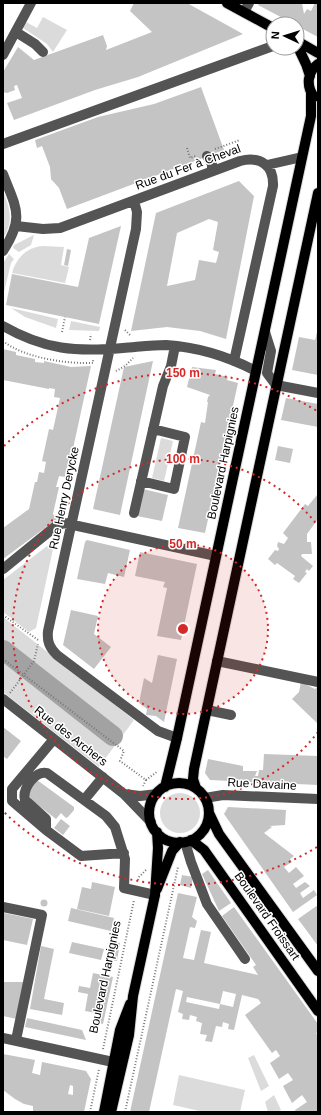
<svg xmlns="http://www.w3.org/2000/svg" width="321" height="1115" viewBox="0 0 321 1115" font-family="Arial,sans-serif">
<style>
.green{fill:#dbdbdb}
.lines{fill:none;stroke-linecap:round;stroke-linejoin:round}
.river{stroke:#a2a2a2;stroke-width:20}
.building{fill:#c4c4c4;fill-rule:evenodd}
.major-casing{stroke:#dbdbdb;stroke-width:12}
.path{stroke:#767676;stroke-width:2;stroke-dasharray:1 2;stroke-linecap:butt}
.minor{stroke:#545454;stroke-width:10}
.major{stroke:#000;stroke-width:10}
.ring{fill:none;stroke:#d62828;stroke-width:2;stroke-dasharray:2 4}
.labels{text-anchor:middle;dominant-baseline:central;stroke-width:3;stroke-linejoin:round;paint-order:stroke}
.street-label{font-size:12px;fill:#000;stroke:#fff}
.centre{fill:#d62828;stroke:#fff;stroke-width:2}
.ring-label{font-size:12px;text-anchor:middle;font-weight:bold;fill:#d62828;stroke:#fff;stroke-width:3;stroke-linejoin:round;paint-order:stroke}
</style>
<rect width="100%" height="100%" fill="#fff"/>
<path class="green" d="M43,17L67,30L53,52L47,44L23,28L26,22L37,28Z
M3,191C10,208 14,222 3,238Z
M34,235L31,245L19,252L13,248L14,245Z
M43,246L64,247L61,265L69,267L65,283L12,273C16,258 27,247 43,246Z
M9,254L14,259L11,263L3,296V263Z
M11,308L58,319L56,328L25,317Z
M71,321L100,327L99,331L69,330Z
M161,438L173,441L164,481L152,478Z
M47,546L53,549L36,628L29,632L3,612V580Z
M3,617L134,720L99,767L3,692Z
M160 813a20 20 0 1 1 40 0a20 20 0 1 1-40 0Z
M254,1055L269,1086L261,1091L248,1058Z
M179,1075L245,1090L240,1112H204L173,1105Z
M274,1095L281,1110L277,1112H268L265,1102Z"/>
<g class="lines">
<path class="river" d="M3,650L113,736"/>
</g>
<path class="building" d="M134,3H187L243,34L138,77L95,90L14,120L7,103L22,98L17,85L14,86L15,90L7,93L3,92V72L18,47L34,60L103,35L107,46L106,50L152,32L130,11Z
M259,3H302L304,14L307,9L311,11L315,3H318V37L297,26V24H294L258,5Z
M201,87L224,150L67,209L59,188L51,179L50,167L42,146L37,148L35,140L98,117L154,104Z
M239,181L254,196L226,339L200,331L167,327L131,331L156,213ZM209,219L218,222L213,250L219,252L216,263L199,260L195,280L167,286L177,233Z
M121,226L99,324L6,305L12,274L78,287L89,238Z
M67,249L71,250L68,266L64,265Z
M318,328V375L292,370L299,337L315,340Z
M3,349L16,352V355L35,359V362L44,363V361L71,367L91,366L69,467H67L65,477L59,476L56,487H59L53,514L57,519L3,559V528L29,509L35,482H37L39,472L44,473L46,462L42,461L49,429L53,430L60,398L54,397L55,389L49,388V389L3,380Z
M153,361L120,515L93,509L124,367Z
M192,367L216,370L215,374L228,377L227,380L238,383L205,533L178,528L201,422L205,423L208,402H207L208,397L210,395L187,387Z
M286,398L318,404V427L281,420Z
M278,446L293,449L290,463L275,460Z
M143,489L168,495L162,521L137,516Z
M317,495L318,519L307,534V542H311L312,554H302L301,556L313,566L309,571L307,569L305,572L307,573L299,583L293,579L295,576L277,563L275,565L268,559L275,550L278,551L279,549L277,546L278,542L284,544L288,538L283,533L305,504L308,506Z
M87,540L130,550L124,577L108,573L105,584L77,579L85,542Z
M140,552L197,564L181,640L157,636L167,588L163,587L165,582L135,576Z
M71,610L98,616L94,634L111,647L94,669L63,645Z
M158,655L177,659L164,722L156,716L146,715L147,709L139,703L144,678L152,683Z
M301,682L315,689L318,686V724L292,699L299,692Z
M3,727L21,741L7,759L3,756Z
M264,754L318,756V785L210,780L205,773L208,759L243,766V771H257L255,776H258L259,770H263Z
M37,780L74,807V810L68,817L66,818L61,813L56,819L30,799L31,798L26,794Z
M228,807L286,810L285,825L270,826L272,827L264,833L294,856L290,859L292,862L284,867L289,873L296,867L304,876L293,884L296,888L305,882L310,886L300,893L303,898L314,890L317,895L293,912L224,814Z
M61,819L70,826L63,835L54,828Z
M208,870L231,903L219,911L202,874Z
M182,875L193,877L191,888L180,885Z
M92,882L115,887L109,916L77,909L82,887L91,889Z
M178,893L197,897L192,917L197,921L195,928L190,927L183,958L194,960L201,930L211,932L204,963L258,975L253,967L256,965L222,916L234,907L318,1024V1032L316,1033L318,1036V1112H296L295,1110L307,1102L302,1095L292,1103L283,1086L293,1080L288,1073L279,1079L270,1063L280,1056L276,1050L272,1053L245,1015L261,1003L258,999L242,995L234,1030L228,1029L229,1024L223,1022L222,1027L216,1026L212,1042L205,1041L207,1035L200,1034L202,1023L196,1021L197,1017L190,1015L189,1020L182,1019L183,1014L178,1012L183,991L176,989L149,1112H130ZM223,991L236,994L233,1007L220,1004L219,1009L186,1002L187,997L220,1004Z
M40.5 903a3.5 3.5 0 1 1 7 0a3.5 3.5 0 1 1-7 0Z
M318,905V946L298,919Z
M71,908L114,918L111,931L68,921Z
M4,913L33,919L27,945L3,940Z
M111,941L120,943L117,961L108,960Z
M72,942L104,949L101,960L69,953Z
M41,946L54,949L44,999L64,1003L62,1015L30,1009Z
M93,973L113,977L103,1024L94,1022L96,1013L85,1011L88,994L78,992L79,986L90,988Z
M3,982H25L17,1019L3,1016Z
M27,1018L82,1030L86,1040L25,1027Z
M3,1054L35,1060L32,1073L40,1075L42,1062L86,1071L91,1079L84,1112H33V1106L24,1104L15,1099L3,1090ZM70,1085L73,1086V1095L68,1094Z"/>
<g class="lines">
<defs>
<path id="major" d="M227,3L273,28
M297,41L318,53
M297,45L306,64L310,76
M314,97C306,86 307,72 318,64
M149 813a30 30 0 1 1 60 0a30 30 0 1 1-60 0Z
M165,787L177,738L311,116V92
M196,788L193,779L194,769L318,193
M209,813L219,834L318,971
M191,840L204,850L318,1011
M157,889L172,851L180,842
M104,1112L120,1030L130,1004
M111,1112L129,1035L133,996L155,895L158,848L157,832"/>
</defs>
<use href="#major" class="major-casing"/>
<path class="path" d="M187,148L190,158L196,156
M215,149L240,140
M125,330L131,336
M62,332L65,317
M90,340L91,334
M3,341C24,358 67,364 93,363V360
M116,371L125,366L133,358
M3,615L38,640
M3,659L124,751L120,761L146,780L143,786
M10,693L34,661L38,644
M146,780L158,771
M138,880L139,877L146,870
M103,1049L134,900
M90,1112L99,1069
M125,1112L178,867"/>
<path class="minor" d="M244,12L249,3
M16,32L35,44L43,52
M3,55L31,3
M3,144L273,46
M207,156L212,164V171
M267,165L302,157
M3,174C16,208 25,217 3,251
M134,201L137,212L136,229L48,631C47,641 49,647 57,655L158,731L177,738
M16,226L43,229L60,228L240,161C260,156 274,165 273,186L234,361
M3,326C45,350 76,352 123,348C137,347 152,345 166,345C197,347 229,357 256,371
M265,332L271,351L267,373L276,385L318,393
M141,481L174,489L185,437L153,429
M134,513L163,386L171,366L175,346
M3,569L56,526L64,523L216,556
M217,661L318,682
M3,699L124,794L151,822
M207,710L231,715
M124,794L140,796L157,794
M205,798L223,795L318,799
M84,800L103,777
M46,830L12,801V789L54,739
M185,842L191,862L207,904L245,959
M124,853L81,856L46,830V819L25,800C22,789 35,770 47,773L106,816L115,827L125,859L124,888L155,895
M3,907L42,915L16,1040
M3,1038L113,1062"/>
<use href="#major" class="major"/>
</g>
<circle cx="183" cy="629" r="85" fill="#d62828" fill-opacity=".12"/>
<g class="ring">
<circle cx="183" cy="629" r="85"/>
<path d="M318 732A170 170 0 1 1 318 526"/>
<path d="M317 847A256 256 0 0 1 4 812M4 446A256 256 0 0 1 317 411"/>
</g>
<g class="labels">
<g class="street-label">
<text transform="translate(188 167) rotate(-20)">Rue du Fer à Cheval</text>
<text transform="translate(223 463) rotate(-78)">Boulevard Harpignies</text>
<text transform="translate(64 498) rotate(-78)">Rue Henry Derycke</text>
<text transform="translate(71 736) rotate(38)">Rue des Archers</text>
<text transform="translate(262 784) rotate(3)">Rue Davaine</text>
<text transform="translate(267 916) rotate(55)">Boulevard Froissart</text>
<text transform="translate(105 977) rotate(-78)">Boulevard Harpignies</text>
</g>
</g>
<circle cx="183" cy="629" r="6" class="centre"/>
<g class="ring-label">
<text x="183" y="377">150 m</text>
<text x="183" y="463">100 m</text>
<text x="183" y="548">50 m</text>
</g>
<rect width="321" height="1115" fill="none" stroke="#000000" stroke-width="8"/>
<g transform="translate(285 36) rotate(274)"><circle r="19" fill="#ffffff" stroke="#999999"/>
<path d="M0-3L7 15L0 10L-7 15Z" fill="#000000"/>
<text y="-6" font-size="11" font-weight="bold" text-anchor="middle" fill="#000000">N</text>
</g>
</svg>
